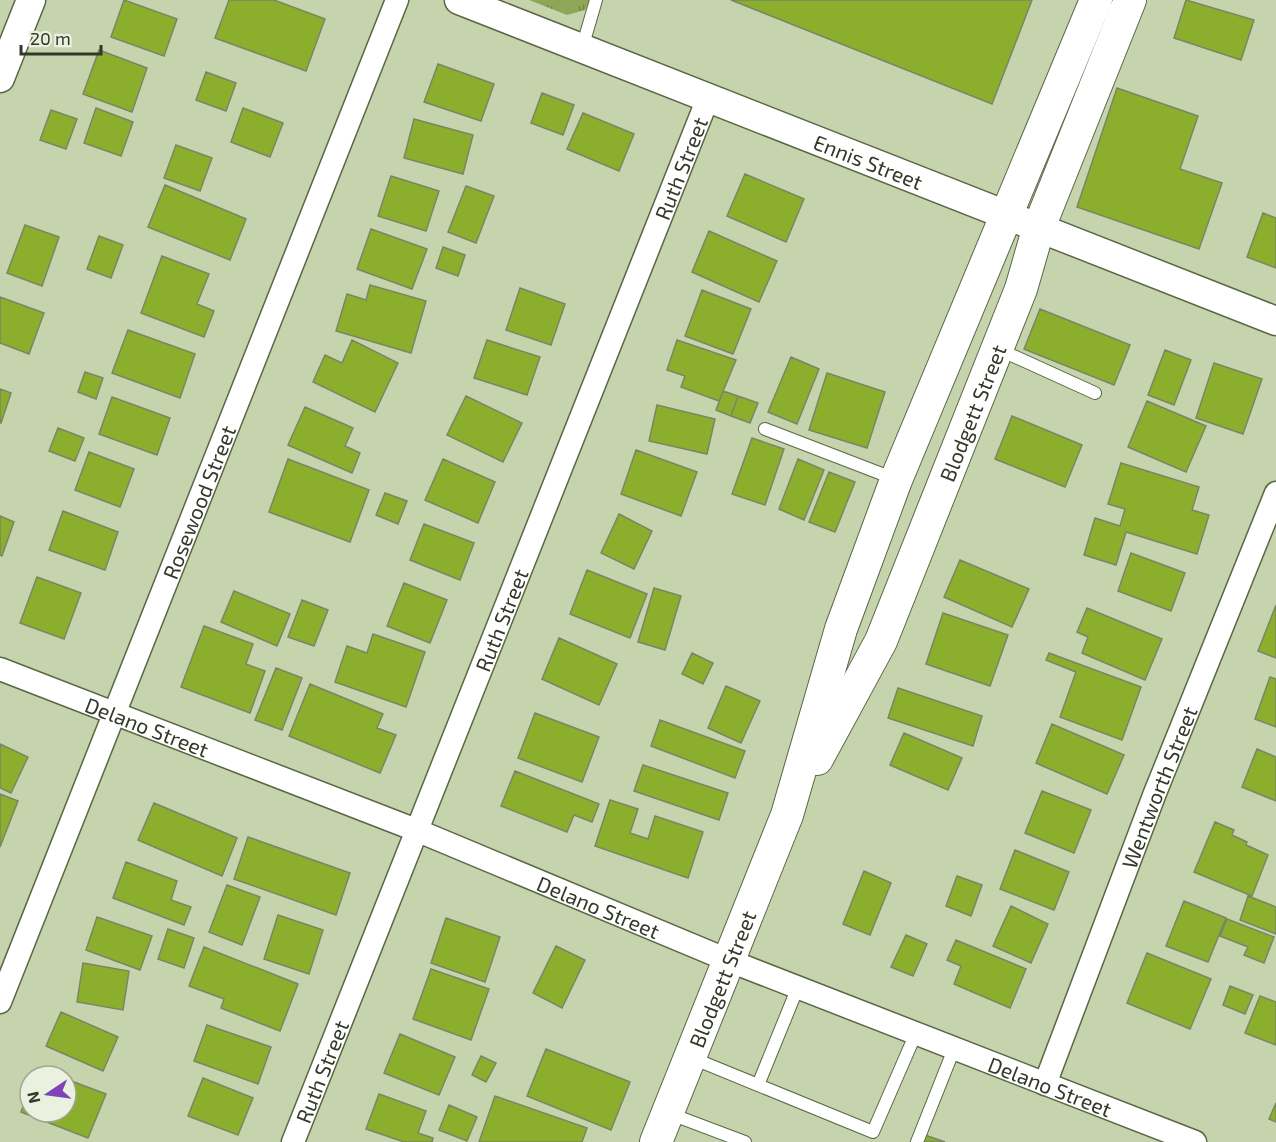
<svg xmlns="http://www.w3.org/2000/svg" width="1276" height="1142" viewBox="0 0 1276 1142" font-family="'Exo 2',sans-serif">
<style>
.grass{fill:url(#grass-tufts)}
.building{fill:#8cae2d;stroke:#7a8663;stroke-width:1.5}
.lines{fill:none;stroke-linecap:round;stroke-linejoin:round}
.service-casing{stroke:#5a6644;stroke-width:14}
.minor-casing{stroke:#5a6644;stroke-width:25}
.tertiary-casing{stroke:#5a6644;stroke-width:31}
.secondary-casing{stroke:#5a6644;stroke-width:34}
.service{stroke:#fff;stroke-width:12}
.minor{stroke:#fff;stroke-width:22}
.tertiary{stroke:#fff;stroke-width:28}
.secondary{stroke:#fff;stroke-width:32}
.labels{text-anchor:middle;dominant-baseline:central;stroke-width:5;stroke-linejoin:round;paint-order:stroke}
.street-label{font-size:21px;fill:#333829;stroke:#eaf1de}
</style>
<defs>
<pattern id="grass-tufts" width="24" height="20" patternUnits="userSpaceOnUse" patternTransform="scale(1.5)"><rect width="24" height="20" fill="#8da757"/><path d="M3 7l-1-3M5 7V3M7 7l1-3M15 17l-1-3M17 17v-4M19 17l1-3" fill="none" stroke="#748948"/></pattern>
</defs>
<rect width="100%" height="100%" fill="#c6d4ae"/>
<path class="grass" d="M529,0H590L585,10L567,15Z"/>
<path class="building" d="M124,0L177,19L164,56L111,37Z
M229,0H274L325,19L306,71L215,38Z
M731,0H1032L992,104Z
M1186,0L1254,20L1241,60L1174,38Z
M99,50L147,68L132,112L83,94Z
M438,64L494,84L481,121L424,102Z
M206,72L236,83L226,111L196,100Z
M1117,88L1198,116L1180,169L1222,183L1199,249L1077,207Z
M542,93L574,105L563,135L531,123Z
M96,108L133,122L121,156L84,143Z
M243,108L283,123L270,157L231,142Z
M51,110L77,119L66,149L40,140Z
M583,113L634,134L619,171L567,149Z
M414,119L473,135L463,174L404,158Z
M176,145L212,158L200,191L164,178Z
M745,174L804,199L786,242L727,216Z
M391,176L439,191L426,231L378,216Z
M165,185L246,219L230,260L148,227Z
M466,186L494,196L476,243L448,232Z
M1263,213L1276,218V268L1247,257Z
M25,225L59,237L42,286L7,273Z
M371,229L427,249L412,289L357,269Z
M709,231L777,261L759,302L692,272Z
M99,236L123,245L111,278L87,269Z
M443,247L465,255L458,276L436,268Z
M162,256L209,274L197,304L214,311L204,337L141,313Z
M370,285L426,301L411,353L336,331L347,294L366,300Z
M520,288L565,304L551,345L506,330Z
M702,290L751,309L733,354L685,336Z
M0,297L44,313L29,354L0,343Z
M1040,309L1130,345L1114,385L1024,349Z
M128,330L195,354L180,398L112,373Z
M352,340L398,363L375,412L313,382L325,355L342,363Z
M487,340L540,357L527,395L474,378Z
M677,340L736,360L719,401L681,387L685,376L667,370Z
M1165,350L1191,360L1174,405L1148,395Z
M791,357L819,369L797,424L768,412Z
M1214,363L1262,379L1243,434L1196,418Z
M85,372L103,378L96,399L78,392Z
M827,373L885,392L867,448L809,430Z
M0,389L11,393L1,423L0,422Z
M723,391L738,396L731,416L716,410Z
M466,396L522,423L503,462L447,435Z
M738,396L758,403L750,423L731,416Z
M112,397L170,418L157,455L99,434Z
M1147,401L1206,426L1186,472L1128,447Z
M657,405L715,419L707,454L649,441Z
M305,407L353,428L345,446L360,453L352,473L288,445Z
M1012,416L1082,445L1065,487L995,459Z
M58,428L84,438L75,461L49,451Z
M752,438L784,449L765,505L732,494Z
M636,450L697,472L681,516L621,494Z
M89,452L134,469L120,507L75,490Z
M288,459L369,490L350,542L269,512Z
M443,459L495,482L478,523L425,500Z
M798,459L824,470L804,520L779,509Z
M1121,463L1199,487L1192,510L1209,515L1197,554L1126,532L1116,565L1084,555L1095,518L1120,526L1125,509L1108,504Z
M829,472L855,482L835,532L809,522Z
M385,493L407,501L398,524L376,515Z
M63,511L118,532L105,570L49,550Z
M619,514L652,531L634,569L601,553Z
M0,516L14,522L2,556L0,555Z
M424,524L474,543L460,580L410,560Z
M1131,553L1185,573L1171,611L1118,591Z
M960,560L1029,589L1012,627L944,597Z
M587,570L647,594L630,638L570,614Z
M37,577L81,593L64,639L20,623Z
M404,583L447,600L430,643L387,626Z
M654,588L681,596L665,650L638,642Z
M234,591L290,614L277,646L221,622Z
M302,600L328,610L314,646L288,637Z
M1276,605V658L1258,651Z
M1087,608L1162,639L1145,680L1082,653L1088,637L1077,632Z
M943,613L1008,635L990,686L926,664Z
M204,626L253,644L246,664L265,671L250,713L181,687Z
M373,634L425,652L406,707L335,682L347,646L367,653Z
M559,638L617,664L599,705L542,679Z
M692,653L713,663L703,684L682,674Z
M1049,653L1141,687L1122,740L1060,717L1076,672L1046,660Z
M276,668L302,678L282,730L255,720Z
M1270,677L1276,679V727L1255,719Z
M310,684L383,714L377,728L396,735L380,773L289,736Z
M726,686L760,701L741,743L708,728Z
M898,688L982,716L973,746L888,718Z
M535,713L599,737L582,782L518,758Z
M660,720L745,751L735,778L651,746Z
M1052,724L1124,755L1107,794L1036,763Z
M904,733L962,758L948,790L890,765Z
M0,744L28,757L11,793L0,788Z
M1257,749L1276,757V801L1242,787Z
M643,765L728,793L719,820L634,791Z
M515,771L599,804L592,822L574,815L567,832L501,806Z
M1042,791L1091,810L1074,853L1025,833Z
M0,794L18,801L0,847Z
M610,800L638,809L630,833L648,839L655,816L703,832L688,878L595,846Z
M154,803L237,838L222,876L138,840Z
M1215,822L1234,830L1232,835L1247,842L1246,845L1268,855L1252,896L1194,872Z
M248,837L350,873L336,915L234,879Z
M1015,850L1069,872L1054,910L1000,889Z
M126,862L177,881L171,900L191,907L184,925L113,898Z
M864,871L891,883L870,935L843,924Z
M957,876L982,885L971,916L946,906Z
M227,885L260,897L242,945L209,932Z
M1248,896L1276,907V934L1240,920Z
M1184,901L1226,918L1208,962L1166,946Z
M1011,906L1048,924L1031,963L993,946Z
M278,915L323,930L309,974L264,959Z
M97,917L152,936L140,970L86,950Z
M446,918L500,937L485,982L431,963Z
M1227,919L1274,937L1264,963L1244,955L1248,947L1220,936Z
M168,929L194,938L184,968L158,959Z
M906,935L927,944L913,976L891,967Z
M956,940L1026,969L1010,1008L954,984L961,966L947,960Z
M556,946L585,960L562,1008L533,993Z
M204,947L298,984L280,1031L221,1008L224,999L189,986Z
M1147,953L1211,979L1190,1029L1127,1003Z
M83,963L129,971L123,1010L77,1002Z
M431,969L489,989L471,1040L413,1019Z
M1230,986L1253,995L1245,1014L1223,1005Z
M1260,996L1276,1002V1045L1245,1033Z
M61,1012L118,1037L103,1071L46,1046Z
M207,1025L271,1047L258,1084L194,1061Z
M400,1034L455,1057L439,1095L384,1073Z
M546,1049L630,1082L611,1130L527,1096Z
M481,1056L496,1063L486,1082L472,1075Z
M38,1068L59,1076H35Z
M203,1078L253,1098L238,1135L188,1116Z
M66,1079L106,1094L88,1138L21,1112L30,1089V1112H66Z
M379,1094L426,1111L418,1133L433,1138L432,1142H404L366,1129Z
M495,1096L587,1128L582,1142H479Z
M1276,1103V1122L1269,1119Z
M449,1105L477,1117L467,1141L439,1130Z
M925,1135L945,1142H922Z"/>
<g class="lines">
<defs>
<path id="service" d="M582,48L596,0
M998,349L1095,393
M765,429L895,479
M692,1058L873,1132L916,1033
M758,1085L798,987
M668,1113L745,1142
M917,1142L954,1049"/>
<g id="minor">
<path id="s1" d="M0,669L416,830L730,961L1195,1142"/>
<path id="s2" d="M0,1002L397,0"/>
<path id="s3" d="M1045,1084L1155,793L1276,493"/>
<path id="s4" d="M293,1142L708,98"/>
</g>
<g id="tertiary">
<path id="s5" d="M459,0L1276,321"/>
<path d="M0,78L31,0"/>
</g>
<g id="secondary">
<path id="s6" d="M817,759L881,641L1021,289L1038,230L1130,0"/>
<path id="s7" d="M656,1142L787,815L841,629L896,480L1096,0"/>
</g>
</defs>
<use href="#service" class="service-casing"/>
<use href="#minor" class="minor-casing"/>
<use href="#tertiary" class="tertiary-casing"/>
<use href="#secondary" class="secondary-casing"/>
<use href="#service" class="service"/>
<use href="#minor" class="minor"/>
<use href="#tertiary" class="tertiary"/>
<use href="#secondary" class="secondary"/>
</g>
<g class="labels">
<g class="street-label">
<text stroke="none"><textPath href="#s5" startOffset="440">Ennis Street</textPath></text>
<text stroke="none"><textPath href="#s4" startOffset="1048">Ruth Street</textPath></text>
<text stroke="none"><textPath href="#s6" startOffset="380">Blodgett Street</textPath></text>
<text stroke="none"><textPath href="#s2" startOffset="538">Rosewood Street</textPath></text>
<text stroke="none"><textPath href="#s4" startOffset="562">Ruth Street</textPath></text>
<text stroke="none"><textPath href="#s1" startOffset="158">Delano Street</textPath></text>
<text stroke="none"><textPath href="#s3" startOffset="318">Wentworth Street</textPath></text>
<text stroke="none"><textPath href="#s1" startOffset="644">Delano Street</textPath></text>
<text stroke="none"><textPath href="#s7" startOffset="176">Blodgett Street</textPath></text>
<text stroke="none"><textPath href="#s4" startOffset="76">Ruth Street</textPath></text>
<text stroke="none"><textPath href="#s1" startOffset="1130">Delano Street</textPath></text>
</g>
</g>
<g transform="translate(48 1094) rotate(257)"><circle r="28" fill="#eaf1de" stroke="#a1a796" stroke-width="1.5"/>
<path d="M0-4.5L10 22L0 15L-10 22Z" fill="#7f43b9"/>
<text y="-9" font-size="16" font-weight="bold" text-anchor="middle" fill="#333829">N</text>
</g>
<path d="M21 45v9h80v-9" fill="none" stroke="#333829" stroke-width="3"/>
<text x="30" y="45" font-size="18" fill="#333829" stroke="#eaf1de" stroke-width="4.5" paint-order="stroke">20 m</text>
</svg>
